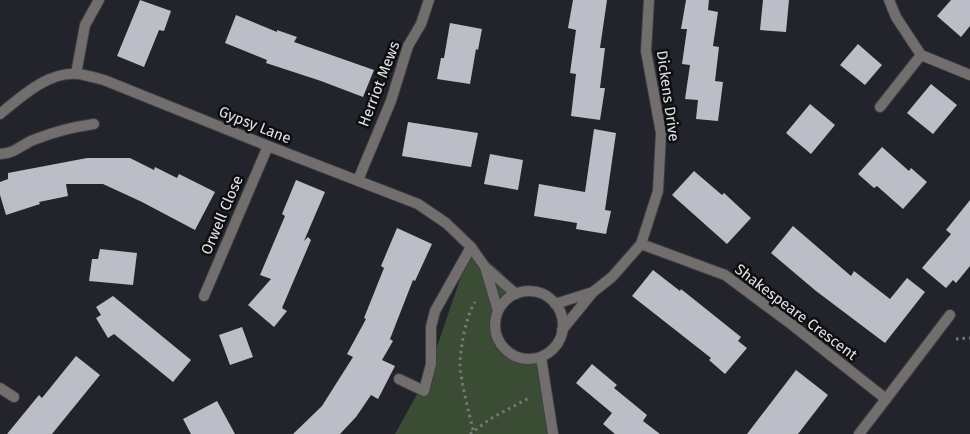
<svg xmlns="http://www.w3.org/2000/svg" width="970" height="434" viewBox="0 0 970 434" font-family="'Fira Sans',sans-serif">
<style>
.green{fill:#3a4c34}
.building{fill:#bcbdc6}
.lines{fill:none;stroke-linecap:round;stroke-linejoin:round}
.service-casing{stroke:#3e3f45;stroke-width:12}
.minor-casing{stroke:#3e3f45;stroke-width:12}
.path{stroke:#77787d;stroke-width:3;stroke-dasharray:2.5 4;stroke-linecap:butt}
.service{stroke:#736e6e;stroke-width:10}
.minor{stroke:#736e6e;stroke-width:10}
.labels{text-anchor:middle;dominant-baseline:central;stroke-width:5;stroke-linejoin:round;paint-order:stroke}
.street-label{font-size:15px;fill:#e1e2e6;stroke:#0d0e10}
</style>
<rect width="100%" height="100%" fill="#23242b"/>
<path class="green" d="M471,247L501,272L516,294C476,315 498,369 541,357L553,434H395L427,376Z"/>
<path class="building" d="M140,0L171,11L164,31L159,30L144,67L117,56Z
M573,0H607L600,48H605L600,88H605L600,120L571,116L576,74L570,73L576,30L568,28Z
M686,0H709L708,10L718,12L713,46L719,47L715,81L723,82L718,121L696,119L698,100L685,99L690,65L682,64L687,29H681Z
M763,0H789L786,32L760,30Z
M951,0H970V26L961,37L937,16Z
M236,15L277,32V30L297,37L294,42L374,70L363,97L321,81L266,63L267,60L225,43Z
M450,23L482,29L478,50L476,49L470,84L437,79L441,58H444Z
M858,44L882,65L865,85L840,65Z
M931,84L957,105L933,134L907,113Z
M810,104L835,125L811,154L786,133Z
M408,122L478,133L471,167L402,156Z
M594,129L616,133L605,210L611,211L606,234L576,229L577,223L534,216L539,184L585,192Z
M882,147L909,171L911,168L927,182L903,209L877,186L874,188L858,174Z
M490,154L523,160L518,190L484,184Z
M87,158H130L154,170L155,167L177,178L179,174L215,192L195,230L142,202L103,184H66L68,196L39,202L40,204L6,215L0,195V182L8,179V173Z
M694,171L722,195L724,193L751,218L727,244L672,195Z
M296,180L325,192L304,241L308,237L311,240L282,308L287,311L274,327L248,305L271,279L260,275L285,216L282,214Z
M970,200V266L956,283L953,280L946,288L922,268L951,234L946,230Z
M793,226L851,276L854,271L890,299L907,278L925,292L885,343L816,291L771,253Z
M397,228L432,244L415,281L413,280L390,339L393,341L382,360L395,366L378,399L371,395L356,417L340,434H293L322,406L353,357L347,354L366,319L364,318L384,268L381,266Z
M100,249L137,253L133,285L89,281L92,259H98Z
M653,270L680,291L681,289L741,337L738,341L747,348L725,374L709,360L711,358L632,296Z
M113,296L191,360L173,382L114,334L108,338L96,318L101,315L96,307Z
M242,327L253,357L230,365L219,335Z
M76,356L100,375L52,434H7L39,395L42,398Z
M592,364L617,385L614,388L647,415L643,421L660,434H615L603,424L612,413L576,383Z
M796,370L828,395L798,434H747Z
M217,401L235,434H191L183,419Z"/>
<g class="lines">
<defs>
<path id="service" d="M0,154C17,153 21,144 36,139C56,131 73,127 94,124
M399,379L424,391L431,364V327L435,311L471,247
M886,399L950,315"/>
<path id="minor" d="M889,0L896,17L921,55L970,75
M76,74L85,25L99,0
M880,107L921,55
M0,114C21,97 48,71 78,74C86,75 96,78 104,80L268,146L418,204L446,223L471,247L485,267L516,294
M358,180L391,101L408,46L421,24L429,0
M641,244L725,275L791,324L886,399L859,434
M485,267L498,311
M495 325a34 34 0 1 1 68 0a34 34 0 1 1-68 0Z
M204,296L268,146
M555,304L593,292
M562,330L593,292L612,277L641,244L658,191L661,133L646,51L649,0
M541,357L553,434
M0,388L14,397"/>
</defs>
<use href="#service" class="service-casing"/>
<use href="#minor" class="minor-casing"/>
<path class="path" d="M956,339L970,338
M473,430C469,412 460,380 460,362C461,345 466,316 475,302
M470,434L490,419L529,398"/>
<use href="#service" class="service"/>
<use href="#minor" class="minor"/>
</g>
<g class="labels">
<g class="street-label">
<text transform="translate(379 84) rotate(-69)">Herriot Mews</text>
<text transform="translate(668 96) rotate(82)">Dickens Drive</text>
<text transform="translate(255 125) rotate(22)">Gypsy Lane</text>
<text transform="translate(222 215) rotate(-67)">Orwell Close</text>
<text transform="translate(796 312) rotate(37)">Shakespeare Crescent</text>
</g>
</g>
</svg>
